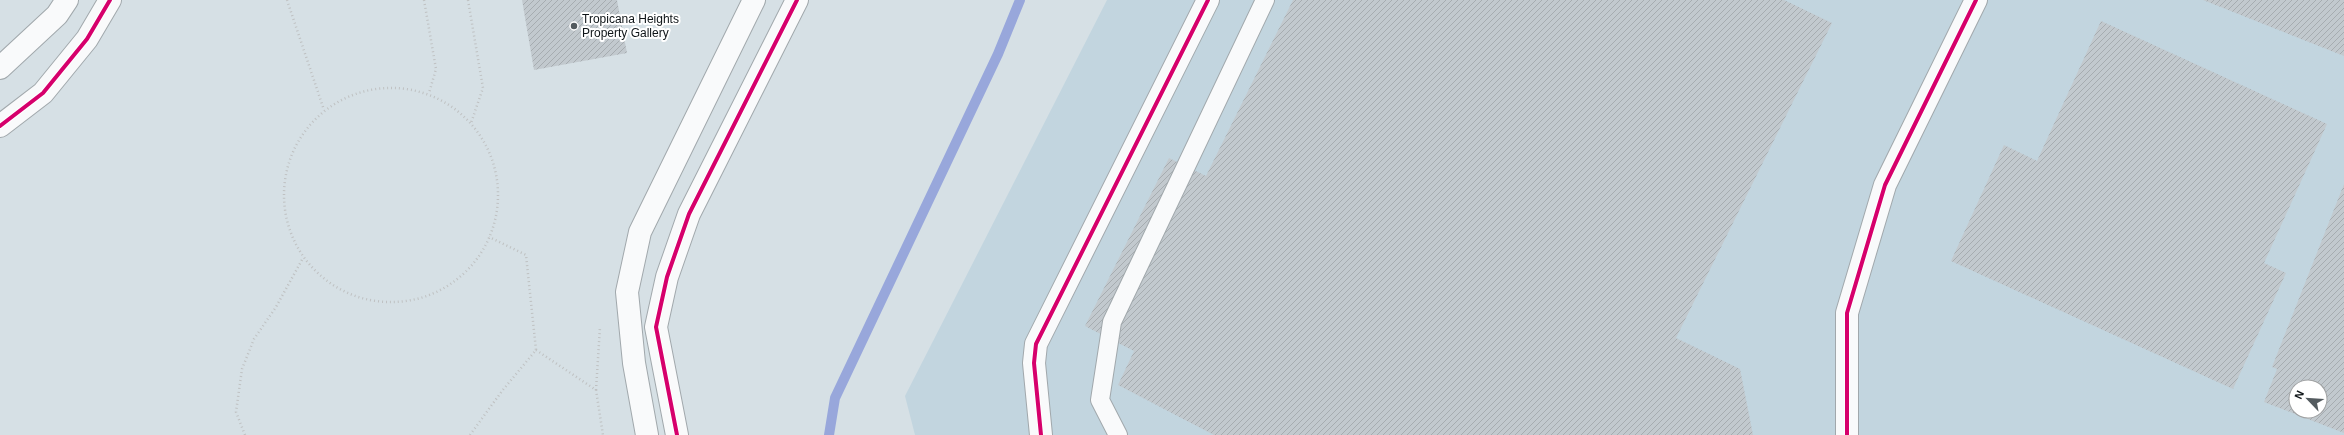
<svg xmlns="http://www.w3.org/2000/svg" width="2344" height="435" viewBox="0 0 2344 435" font-family="Helvetica,sans-serif">
<style>
.built{fill:#c2d5df;fill-rule:evenodd}
.lines{fill:none;stroke-linecap:round;stroke-linejoin:round}
.stream{stroke:#98a7db;stroke-width:10}
.building{fill:url(#building-hatch);fill-rule:evenodd}
.service-casing{stroke:#a1a8ac;stroke-width:20}
.minor-casing{stroke:#a1a8ac;stroke-width:24}
.tertiary-casing{stroke:#a1a8ac;stroke-width:24}
.path{stroke:#bfc1c2;stroke-width:2.5;stroke-dasharray:1 3;stroke-linecap:butt}
.service{stroke:#f9fafb;stroke-width:18}
.minor{stroke:#f9fafb;stroke-width:22}
.tertiary{stroke:#f9fafb;stroke-width:22}
.cycleway-casing{stroke:#fff;stroke-width:6}
.cycleway{stroke:#d6006c;stroke-width:4}
.poi-dot{fill:#545b5f;stroke:#fff;stroke-width:1.5}
.labels{text-anchor:middle;dominant-baseline:central;stroke-width:4;stroke-linejoin:round;paint-order:stroke}
.poi-label{font-size:12px;fill:#0e1417;stroke:#fff;text-anchor:start}
</style>
<defs>
<pattern id="building-hatch" width="6" height="6" patternUnits="userSpaceOnUse"><rect width="6" height="6" fill="#c2c9ce"/><path d="M-1 1l2-2M0 6l6-6M5 7l2-2" fill="none" stroke="#a6acb0"/></pattern>
</defs>
<rect width="100%" height="100%" fill="#d6e0e5"/>
<path class="built" d="M1107,0H2344V435H915L905,396ZM2296,387H2320V411H2296Z"/>
<g class="lines">
<path class="stream" d="M829,435L835,398L998,54L1020,0"/>
</g>
<path class="building" d="M522,0H617L627,53L534,70Z
M1293,0H1784L1832,23L1676,338L1740,369L1753,435H1214L1118,385L1134,351L1085,326L1169,158L1206,176Z
M2203,0H2344V56Z
M2101,21L2327,124L2264,263L2286,273L2233,389L1951,261L2004,145L2037,161Z
M2344,184V433L2264,402L2277,369L2272,367ZM2296,387H2320V411H2296Z"/>
<g class="lines">
<defs>
<path id="service" d="M1118,435L1100,400L1112,322L1265,0"/>
<path id="minor" d="M1041,435L1034,363L1036,344L1208,0
M1847,435V313L1885,185L1976,0"/>
<path id="tertiary" d="M0,68L57,15L67,0
M0,126L43,93L87,39L110,0
M647,435L634,363L627,292L640,232L754,0
M677,435L656,327L667,277L689,214L797,0"/>
</defs>
<use href="#service" class="service-casing"/>
<use href="#minor" class="minor-casing"/>
<use href="#tertiary" class="tertiary-casing"/>
<path class="path" d="M287,0L324,110
M424,0L436,69L429,93
M468,0L483,88L471,123
M284 195a107 107 0 1 1 214 0a107 107 0 1 1-214 0Z
M536,350L596,390L603,435
M596,390L600,327
M245,435L236,412L242,369L254,339L276,307L303,258
M470,435L502,391L536,350L526,255L489,237"/>
<use href="#service" class="service"/>
<use href="#minor" class="minor"/>
<use href="#tertiary" class="tertiary"/>
<defs>
<path id="cycleway" d="M0,126L43,93L87,39L110,0
M677,435L656,327L667,277L689,214L797,0
M1041,435L1034,363L1036,344L1208,0
M1847,435V313L1885,185L1976,0"/>
</defs>
<use href="#cycleway" class="cycleway-casing"/>
<use href="#cycleway" class="cycleway"/>
</g>
<circle class="poi-dot" cx="574" cy="26" r="4"/>
<g class="labels">
<g class="poi-label">
<text x="582" y="19">Tropicana Heights<tspan x="582" dy="14">Property Gallery</tspan></text>
</g>
</g>
<g transform="translate(2308 399) rotate(295)"><circle r="19" fill="#ffffff" stroke="#9fa1a2"/>
<path d="M0-3L7 15L0 10L-7 15Z" fill="#545b5f"/>
<text y="-6" font-size="11" font-weight="bold" text-anchor="middle" fill="#0e1417">N</text>
</g>
</svg>
